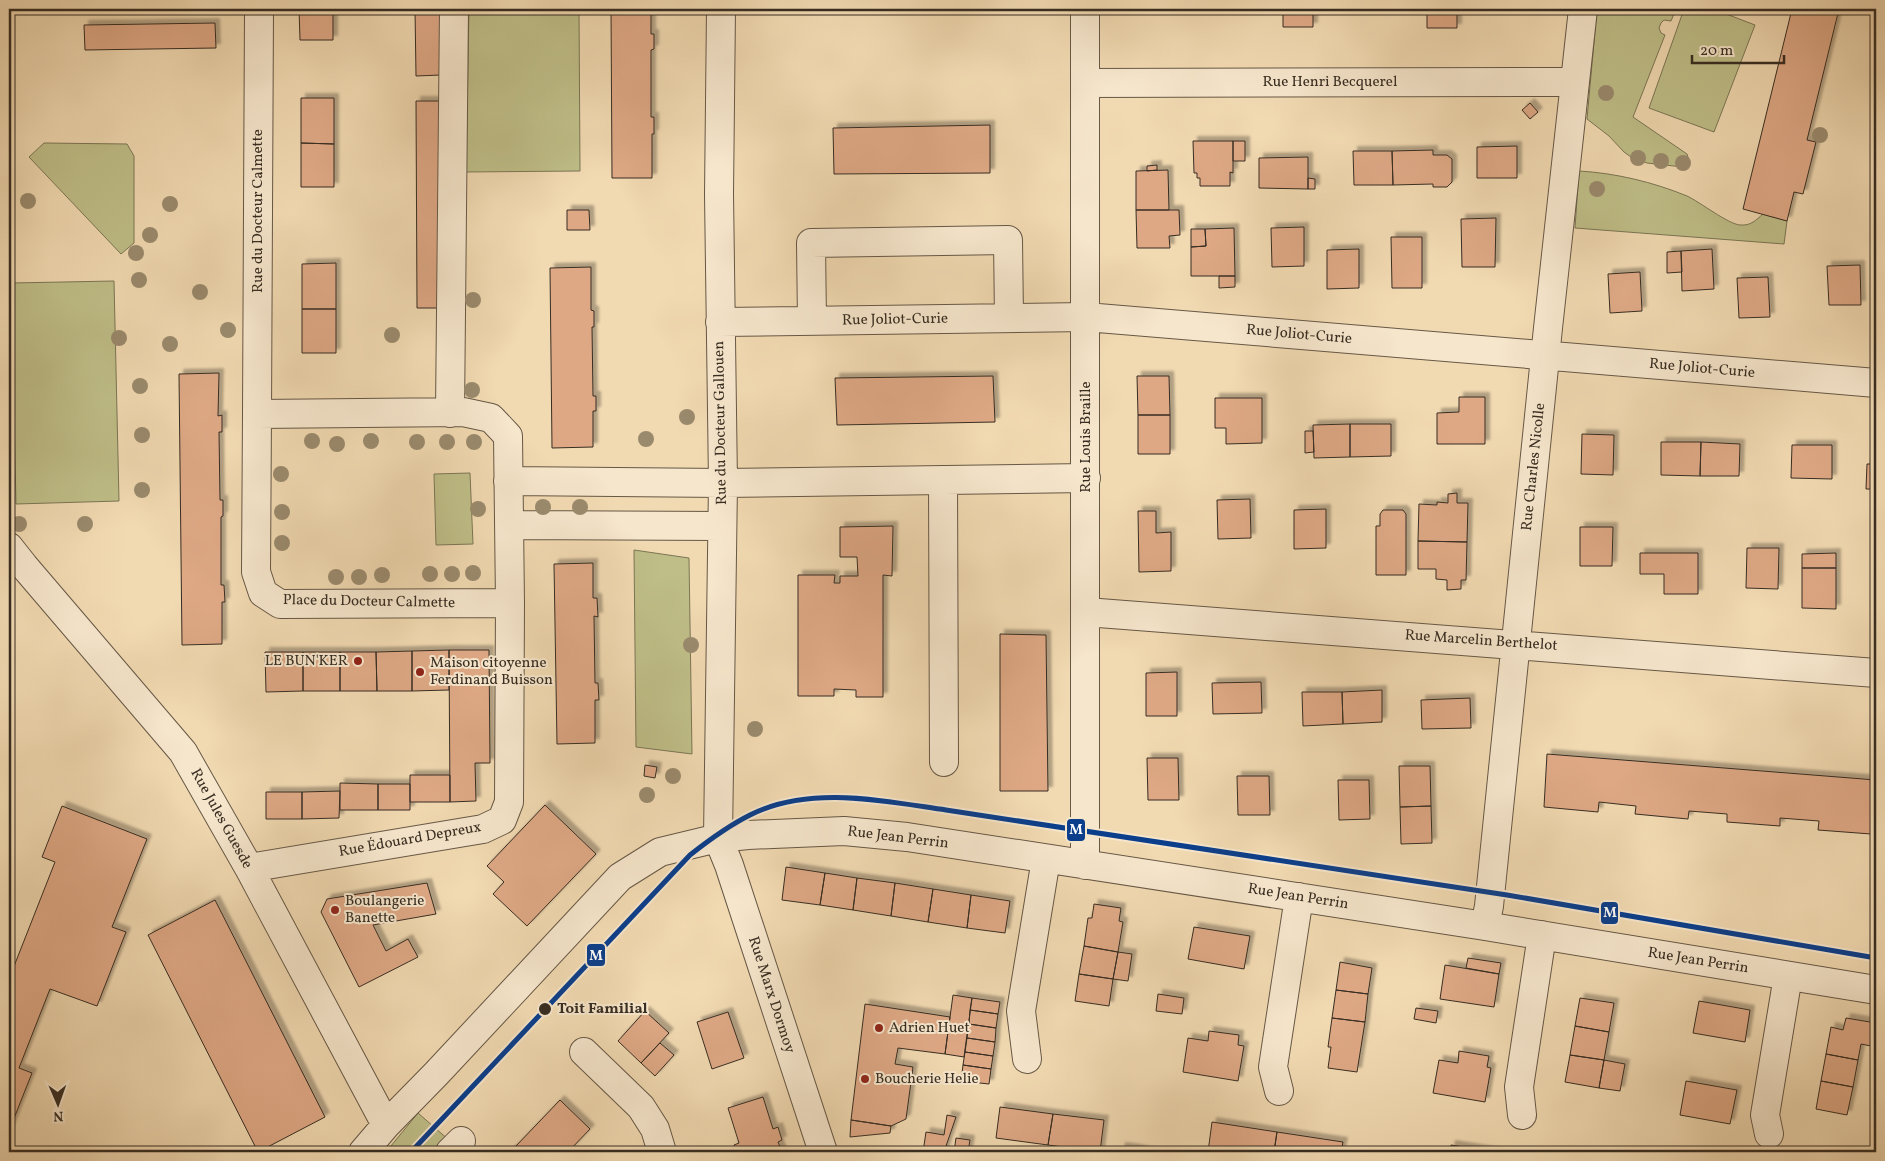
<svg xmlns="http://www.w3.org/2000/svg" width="1885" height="1161" viewBox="0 0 1885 1161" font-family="Vollkorn,serif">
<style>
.green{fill:#bfbe88;stroke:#7b7655}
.building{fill:#dea885;stroke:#372d22;filter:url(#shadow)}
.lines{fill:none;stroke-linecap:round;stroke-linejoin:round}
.minor-casing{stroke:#665846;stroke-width:30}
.minor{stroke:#f6e6cc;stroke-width:28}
.tram-1-casing{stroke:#f6e6cc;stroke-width:9}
.tram-1{stroke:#0b3e8b;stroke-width:5}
.tree{fill:#9a8a6d}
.poi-dot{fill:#8f2418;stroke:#f6e6cc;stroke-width:2}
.stop-dot{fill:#372d22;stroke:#f6e6cc;stroke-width:2}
.labels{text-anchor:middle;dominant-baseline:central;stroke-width:4;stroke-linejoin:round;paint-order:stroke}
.street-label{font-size:15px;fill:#372d22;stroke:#f6e6cc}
.poi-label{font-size:15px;fill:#372d22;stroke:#f6e6cc;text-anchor:start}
.stop-label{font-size:15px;font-weight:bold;fill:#372d22;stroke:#f6e6cc;text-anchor:start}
.line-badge{stroke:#f6e6cc;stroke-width:2}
.badge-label{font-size:14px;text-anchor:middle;font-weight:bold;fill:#fff}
</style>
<defs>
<filter id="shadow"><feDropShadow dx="4.5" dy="-4.5" stdDeviation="1" flood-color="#0004"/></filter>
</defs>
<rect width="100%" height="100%" fill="#f1d9b1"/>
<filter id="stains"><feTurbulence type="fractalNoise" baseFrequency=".004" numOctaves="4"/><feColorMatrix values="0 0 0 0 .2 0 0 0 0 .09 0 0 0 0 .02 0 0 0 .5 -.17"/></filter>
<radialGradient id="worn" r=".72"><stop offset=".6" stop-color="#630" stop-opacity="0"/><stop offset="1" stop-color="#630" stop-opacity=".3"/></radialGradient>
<path class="green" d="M469,9H579L580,171L466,172Z
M1597,9H1676L1671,21L1664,20L1661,23L1659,28L1661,33L1665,35L1633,117L1687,154L1689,161L1683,167L1647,163L1631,157L1624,152L1609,136L1587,119Z
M1684,9H1713L1755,25L1714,132L1649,108Z
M44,143L127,144L134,156V243L121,254L29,157Z
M1579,171C1615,173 1653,182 1687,196C1700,202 1728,224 1740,225C1751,226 1756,220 1763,214L1787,221L1784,244L1575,228Z
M114,281L119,501L16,504L11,283Z
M470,473L473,544L436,545L434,474Z
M634,550L689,558L692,754L636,747Z
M418,1113L450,1141L439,1152H386Z"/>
<path class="building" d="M299,9H333V40H300Z
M415,9H441V75L416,76Z
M611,9H651V34H654V49L651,50V117H654V134H652V178H612Z
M1207,9H1239V10H1207Z
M1283,9H1313V27H1283Z
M1427,9H1457V28H1427Z
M1792,9H1839L1807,140L1816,142L1803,194L1794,192L1787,221L1743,209Z
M215,23L216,48L85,50L84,25Z
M301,98H334V144L301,143Z
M416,101H442L443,308H417Z
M1530,103L1538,112L1530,119L1522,110Z
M990,125V173L834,174L833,128Z
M1193,141H1233V173L1230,172V186H1200V178H1197V173H1194Z
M1233,141H1245V161H1233Z
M301,143L334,144V187H301Z
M1517,146V178H1477V147Z
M1433,150V155H1447L1452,159V182L1447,187H1433V184L1393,185L1392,151Z
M1353,151H1392L1393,185H1354Z
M1308,157V189L1259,188V158Z
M1157,165V170L1147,171V166Z
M1168,170L1169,210H1136V171Z
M1308,178L1315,179V189H1308Z
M567,210H589L590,230H567Z
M1136,210H1179L1180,235L1169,236L1170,248H1137Z
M1496,218L1495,267H1462L1461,219Z
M1304,227V266L1272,267L1271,228Z
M1234,228L1235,276H1191V247L1206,246L1205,229Z
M1191,229H1205L1206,246L1191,247Z
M1391,237H1422V288H1392Z
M1359,249V288L1327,289V250Z
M1712,249L1714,289L1682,291L1681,251Z
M1681,251L1682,272L1667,273V252Z
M336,263V309H302V264Z
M1860,265L1861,305H1829L1827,266Z
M591,267V310L594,311V327H592L593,396H596V411H593V447L552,448L550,268Z
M1640,272L1642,311L1610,313L1608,274Z
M1219,276H1235V287L1219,288Z
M1768,277L1770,317L1739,318L1737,278Z
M302,309H336V353H302Z
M219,373L218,416L222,415V432H219L220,500H223V516L221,517V585H224L225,602H222V644L182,645L179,374Z
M993,376L995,422L837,425L835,378Z
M1137,376H1169L1170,415H1138Z
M1459,397H1485V444H1437V413L1459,412Z
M1215,398H1262V443L1226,444V428H1215Z
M1138,415H1170V454H1138Z
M1350,424H1391V456L1350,457Z
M1350,424V457L1314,458L1313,425Z
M1305,431H1313L1314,452L1305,453Z
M1582,434L1614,435L1613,475L1581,474Z
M1661,442H1701L1700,476L1661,475Z
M1701,442L1740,444L1739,476H1700Z
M1792,445H1832V479L1791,478Z
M1867,464H1876V489H1866Z
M1457,493V503H1468L1467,542L1418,541L1419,504L1437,505V502L1448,503V494Z
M1250,499L1251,538L1218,539L1217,500Z
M1326,509V548L1294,549V510Z
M1383,510H1403L1406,514V575H1376V526H1380V514Z
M1138,511H1156V533L1171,532V571L1139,572Z
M893,526L892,576L883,575V697H856V690L834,689V696H798V575H835L834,583H840V576H858L857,557H840V527Z
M1580,527H1613L1612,566H1580Z
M1418,541L1467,542L1466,580H1461V589L1447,590V580L1436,579V569H1418Z
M1747,548H1779L1778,589L1746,588Z
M1640,553H1698V594H1664V574H1640Z
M1836,553V568H1802V554Z
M593,563V598H597L598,617L594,616L595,683H598L599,700H595V743L557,744L554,564Z
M1802,568H1836V609L1802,608Z
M1000,634L1046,635L1048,791H1000Z
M449,650V690L412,691V651Z
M449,650H489L490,763H475L476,801L450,802Z
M412,651V691H377L376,652Z
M265,652H303V691L266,692Z
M303,652H340V691H303Z
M340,652H376L377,691H340Z
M1177,672V716H1146V673Z
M1261,682L1262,713L1213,714L1212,683Z
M1382,690V722L1343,724L1342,692Z
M1302,692H1342L1343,724L1303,726Z
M1470,698L1471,728L1422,729L1421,700Z
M1547,754L1876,780V826H1872L1871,834L1818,830L1819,821L1780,818V826L1727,822V814L1689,811L1688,819L1635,814L1636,806L1599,802L1598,812L1544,807Z
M1147,758H1178L1179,800H1148Z
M645,765L657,767L655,778L644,776Z
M1399,766H1430L1431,806L1400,807Z
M410,775H450V802H410Z
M1237,776H1269L1270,815H1238Z
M1338,780H1369L1370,819L1339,820Z
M340,783L378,784V810H340Z
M378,784H410V810H378Z
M340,791L339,818L302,819V792Z
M266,792H302V819H266Z
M545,805L596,854L527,926L493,894L504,882L487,866Z
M62,806L147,839L112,927L126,932L97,1006L50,989L19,1068L32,1073L9,1131V979L55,862L42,857Z
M1431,806L1432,843L1401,844L1400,807Z
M786,867L825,873L820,905L782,900Z
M825,873L857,878L853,910L820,905Z
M857,878L895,883L891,916L853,910Z
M427,883L436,914L373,925L386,951L408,939L418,957L359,987L321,912L327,899Z
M895,883L933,889L928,922L891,916Z
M933,889L971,895L967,928L928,922Z
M971,895L1010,901L1005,933L967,928Z
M215,900L325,1117L258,1152L148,935Z
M1094,904L1121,908L1119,921L1123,922L1118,952L1084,946L1088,918H1092Z
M1194,927L1250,936L1244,969L1188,959Z
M1084,946L1118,952L1113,979L1079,974Z
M1118,952L1132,954L1128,981L1113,979Z
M1468,958L1501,963L1499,974L1466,968Z
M1340,962L1372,968L1368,994L1336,990Z
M1445,965L1499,974L1494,1007L1440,999Z
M1079,974L1113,979L1109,1006L1075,1001Z
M1336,990L1368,994L1365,1022L1332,1018Z
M1158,994L1184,998L1182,1014L1156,1011Z
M953,995L972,998L964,1057L945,1054Z
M972,998L1000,1002L998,1014L970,1010Z
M1580,998L1614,1003L1609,1032L1575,1026Z
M1699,1001L1750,1010L1745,1042L1693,1033Z
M865,1004L950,1017L945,1054L898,1048L895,1064L913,1067L906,1119L891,1126L851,1120Z
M1416,1008L1438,1011L1436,1023L1414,1019Z
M970,1010L998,1014L996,1028L969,1024Z
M645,1011L669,1033L641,1063L618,1041Z
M728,1012L744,1058L712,1069L697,1022Z
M1332,1018L1365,1022L1357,1072L1328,1068L1331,1047H1328Z
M1846,1018L1876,1023V1047L1861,1044L1858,1060L1826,1054L1831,1027L1843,1030Z
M969,1024L996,1028L995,1042L967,1038Z
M1575,1026L1609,1032L1604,1060L1570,1055Z
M1209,1031L1239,1035L1238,1045L1244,1046L1238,1081L1183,1072L1188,1038L1208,1041Z
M967,1038L995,1042L993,1056L965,1052Z
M660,1043L674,1055L655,1076L641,1063Z
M1459,1051L1489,1056L1487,1067L1491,1068L1485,1102L1433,1093L1439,1060L1458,1063Z
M965,1052L993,1056L991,1069L963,1065Z
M1826,1054L1858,1060L1853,1087L1821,1081Z
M1570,1055L1604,1060L1599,1088L1565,1082Z
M1604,1060L1625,1064L1620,1091L1599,1088Z
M963,1065L991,1069L989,1084L961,1081Z
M1686,1081L1737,1090L1730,1124L1680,1115Z
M1821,1081L1853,1087L1847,1115L1816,1109Z
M763,1097L773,1129L778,1127L782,1140L778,1142L782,1152H736L734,1145L739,1143L728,1108Z
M560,1100L590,1129L568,1152L561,1149L558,1152H520L515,1147Z
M1000,1107L1053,1114L1048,1145L996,1138Z
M1053,1114L1104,1120L1100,1152L1048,1145Z
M947,1115L956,1117L944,1152H923L926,1132L944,1135Z
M851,1120L891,1126L890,1133L850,1137Z
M1212,1122L1277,1132L1274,1152H1208Z
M1277,1132L1343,1142L1341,1152H1274Z
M956,1138L970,1140L968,1152H954Z
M1451,1145L1495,1152H1450Z
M515,1147L520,1152H509Z
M1121,1147L1136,1149L1135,1152H1120Z
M1136,1149L1150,1152H1135Z"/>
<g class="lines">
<defs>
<path id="minor" d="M721,9L719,194L723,483L718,838L729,865L823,1152
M1085,9V865
M1085,83L1575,82
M812,321L811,243L1008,240L1009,318
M720,322L1086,317L1876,383
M450,413L454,9
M257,414L259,9
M943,480L944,762
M508,481L723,483L1086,478
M509,525L722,526
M9,547L24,566L183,752L249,868L386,1125
M1086,612L1876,673
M249,868L483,829L502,820L509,802L510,603L508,436L491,418L463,412L257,414L256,572L263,593L280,604L510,603
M1485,926L1489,906L1548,328L1583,9
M584,1052L641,1107L655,1129L662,1152
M1027,1059L1021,1011L1046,859
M1279,1091L1273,1067L1299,897
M1522,1115L1519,1087L1542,935
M1769,1134L1765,1115L1788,976
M363,1152L386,1125L436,1074L620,877L660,852L718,838L748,835L844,831L907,837L1485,926L1876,990
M450,1152L461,1141"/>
</defs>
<use href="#minor" class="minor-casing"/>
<use href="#minor" class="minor"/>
<defs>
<path id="tram-1" d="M411,1152L690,855C709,840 728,826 750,815C810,785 883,801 946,810L1507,895L1876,958"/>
</defs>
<use href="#tram-1" class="tram-1-casing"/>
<use href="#tram-1" class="tram-1"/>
</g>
<g class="tree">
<circle cx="1606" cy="93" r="8"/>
<circle cx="1820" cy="135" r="8"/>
<circle cx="1638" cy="158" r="8"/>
<circle cx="1661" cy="161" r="8"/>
<circle cx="1683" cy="163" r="8"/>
<circle cx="1597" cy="189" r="8"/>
<circle cx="28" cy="201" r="8"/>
<circle cx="170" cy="204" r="8"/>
<circle cx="150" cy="235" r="8"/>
<circle cx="136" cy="253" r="8"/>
<circle cx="139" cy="280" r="8"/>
<circle cx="200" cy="292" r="8"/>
<circle cx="473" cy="300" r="8"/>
<circle cx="228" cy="330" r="8"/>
<circle cx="392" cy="335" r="8"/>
<circle cx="119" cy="338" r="8"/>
<circle cx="170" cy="344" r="8"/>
<circle cx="140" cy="386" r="8"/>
<circle cx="472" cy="390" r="8"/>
<circle cx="687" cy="417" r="8"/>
<circle cx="142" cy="435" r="8"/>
<circle cx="646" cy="439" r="8"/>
<circle cx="312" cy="441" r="8"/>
<circle cx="371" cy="441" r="8"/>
<circle cx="417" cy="442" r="8"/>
<circle cx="447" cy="442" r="8"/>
<circle cx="474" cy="442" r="8"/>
<circle cx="337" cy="444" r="8"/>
<circle cx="281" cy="474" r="8"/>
<circle cx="142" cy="490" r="8"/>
<circle cx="543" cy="507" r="8"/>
<circle cx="580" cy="507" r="8"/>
<circle cx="478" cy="509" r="8"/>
<circle cx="282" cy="512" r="8"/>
<circle cx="19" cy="524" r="8"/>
<circle cx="85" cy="524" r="8"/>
<circle cx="282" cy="543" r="8"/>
<circle cx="473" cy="573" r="8"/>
<circle cx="430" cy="574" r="8"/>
<circle cx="452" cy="574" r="8"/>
<circle cx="382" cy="575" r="8"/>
<circle cx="336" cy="577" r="8"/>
<circle cx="359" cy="577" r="8"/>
<circle cx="691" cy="645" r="8"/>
<circle cx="755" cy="729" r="8"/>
<circle cx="673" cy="776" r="8"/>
<circle cx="647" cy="795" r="8"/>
</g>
<g class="poi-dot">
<circle cx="358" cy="661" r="5"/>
<circle cx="420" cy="672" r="5"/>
<circle cx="335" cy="910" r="5"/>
<circle cx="879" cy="1028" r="5"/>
<circle cx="865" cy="1079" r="5"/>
</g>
<circle class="stop-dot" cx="545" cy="1009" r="7"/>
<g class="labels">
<g class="street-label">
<text x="1330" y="82">Rue Henri Becquerel</text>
<text transform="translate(258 211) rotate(-90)">Rue du Docteur Calmette</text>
<text transform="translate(895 320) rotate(-1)">Rue Joliot-Curie</text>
<text transform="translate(1299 335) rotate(5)">Rue Joliot-Curie</text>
<text transform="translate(1702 369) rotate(5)">Rue Joliot-Curie</text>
<text transform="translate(721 423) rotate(-91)">Rue du Docteur Gallouen</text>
<text transform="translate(1086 437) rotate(-90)">Rue Louis Braille</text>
<text transform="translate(1534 467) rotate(-84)">Rue Charles Nicolle</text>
<text transform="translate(369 602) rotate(1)">Place du Docteur Calmette</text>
<text transform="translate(1481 641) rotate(4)">Rue Marcelin Berthelot</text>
<text transform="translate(221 819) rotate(61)">Rue Jules Guesde</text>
<text transform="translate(898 838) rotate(7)">Rue Jean Perrin</text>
<text transform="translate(410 840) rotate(-10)">Rue Édouard Depreux</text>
<text transform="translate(1298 897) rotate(9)">Rue Jean Perrin</text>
<text transform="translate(1698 961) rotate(9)">Rue Jean Perrin</text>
<text transform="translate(771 995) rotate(72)">Rue Marx Dormoy</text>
</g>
<g class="poi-label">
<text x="348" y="661" text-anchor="end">LE BUN'KER</text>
<text x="430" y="663">Maison citoyenne<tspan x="430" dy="17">Ferdinand Buisson</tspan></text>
<text x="345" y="901">Boulangerie<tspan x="345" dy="17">Banette</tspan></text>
<text x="889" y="1028">Adrien Huet</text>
<text x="875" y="1079">Boucherie Helie</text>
</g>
<g class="stop-label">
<text x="557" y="1009">Toit Familial</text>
</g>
</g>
<g class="line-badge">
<rect x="1066" y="818" width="20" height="24" rx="5" fill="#0b3e8b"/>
<rect x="1600" y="901" width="19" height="24" rx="5" fill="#0b3e8b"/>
<rect x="586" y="943" width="20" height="24" rx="5" fill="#0b3e8b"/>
</g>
<g class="badge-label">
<text x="1076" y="834">M</text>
<text x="1610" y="917">M</text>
<text x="596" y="960">M</text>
</g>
<rect width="1885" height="1161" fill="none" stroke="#f1d9b1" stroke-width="30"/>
<rect x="10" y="10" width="1865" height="1141" fill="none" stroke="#372d22" stroke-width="2.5"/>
<rect x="15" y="15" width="1855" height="1131" fill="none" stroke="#372d22"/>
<g transform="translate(58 1104) rotate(178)" stroke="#f6e6cc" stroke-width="4" paint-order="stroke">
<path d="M0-4L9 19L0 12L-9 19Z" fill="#372d22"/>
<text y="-8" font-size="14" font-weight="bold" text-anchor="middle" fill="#372d22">N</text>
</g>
<path d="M1692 55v8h92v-8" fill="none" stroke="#372d22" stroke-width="2.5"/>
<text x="1700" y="55" font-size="15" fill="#372d22" stroke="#f6e6cc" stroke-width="4" paint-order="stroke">20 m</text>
<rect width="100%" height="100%" filter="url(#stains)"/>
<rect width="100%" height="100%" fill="url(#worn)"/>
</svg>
